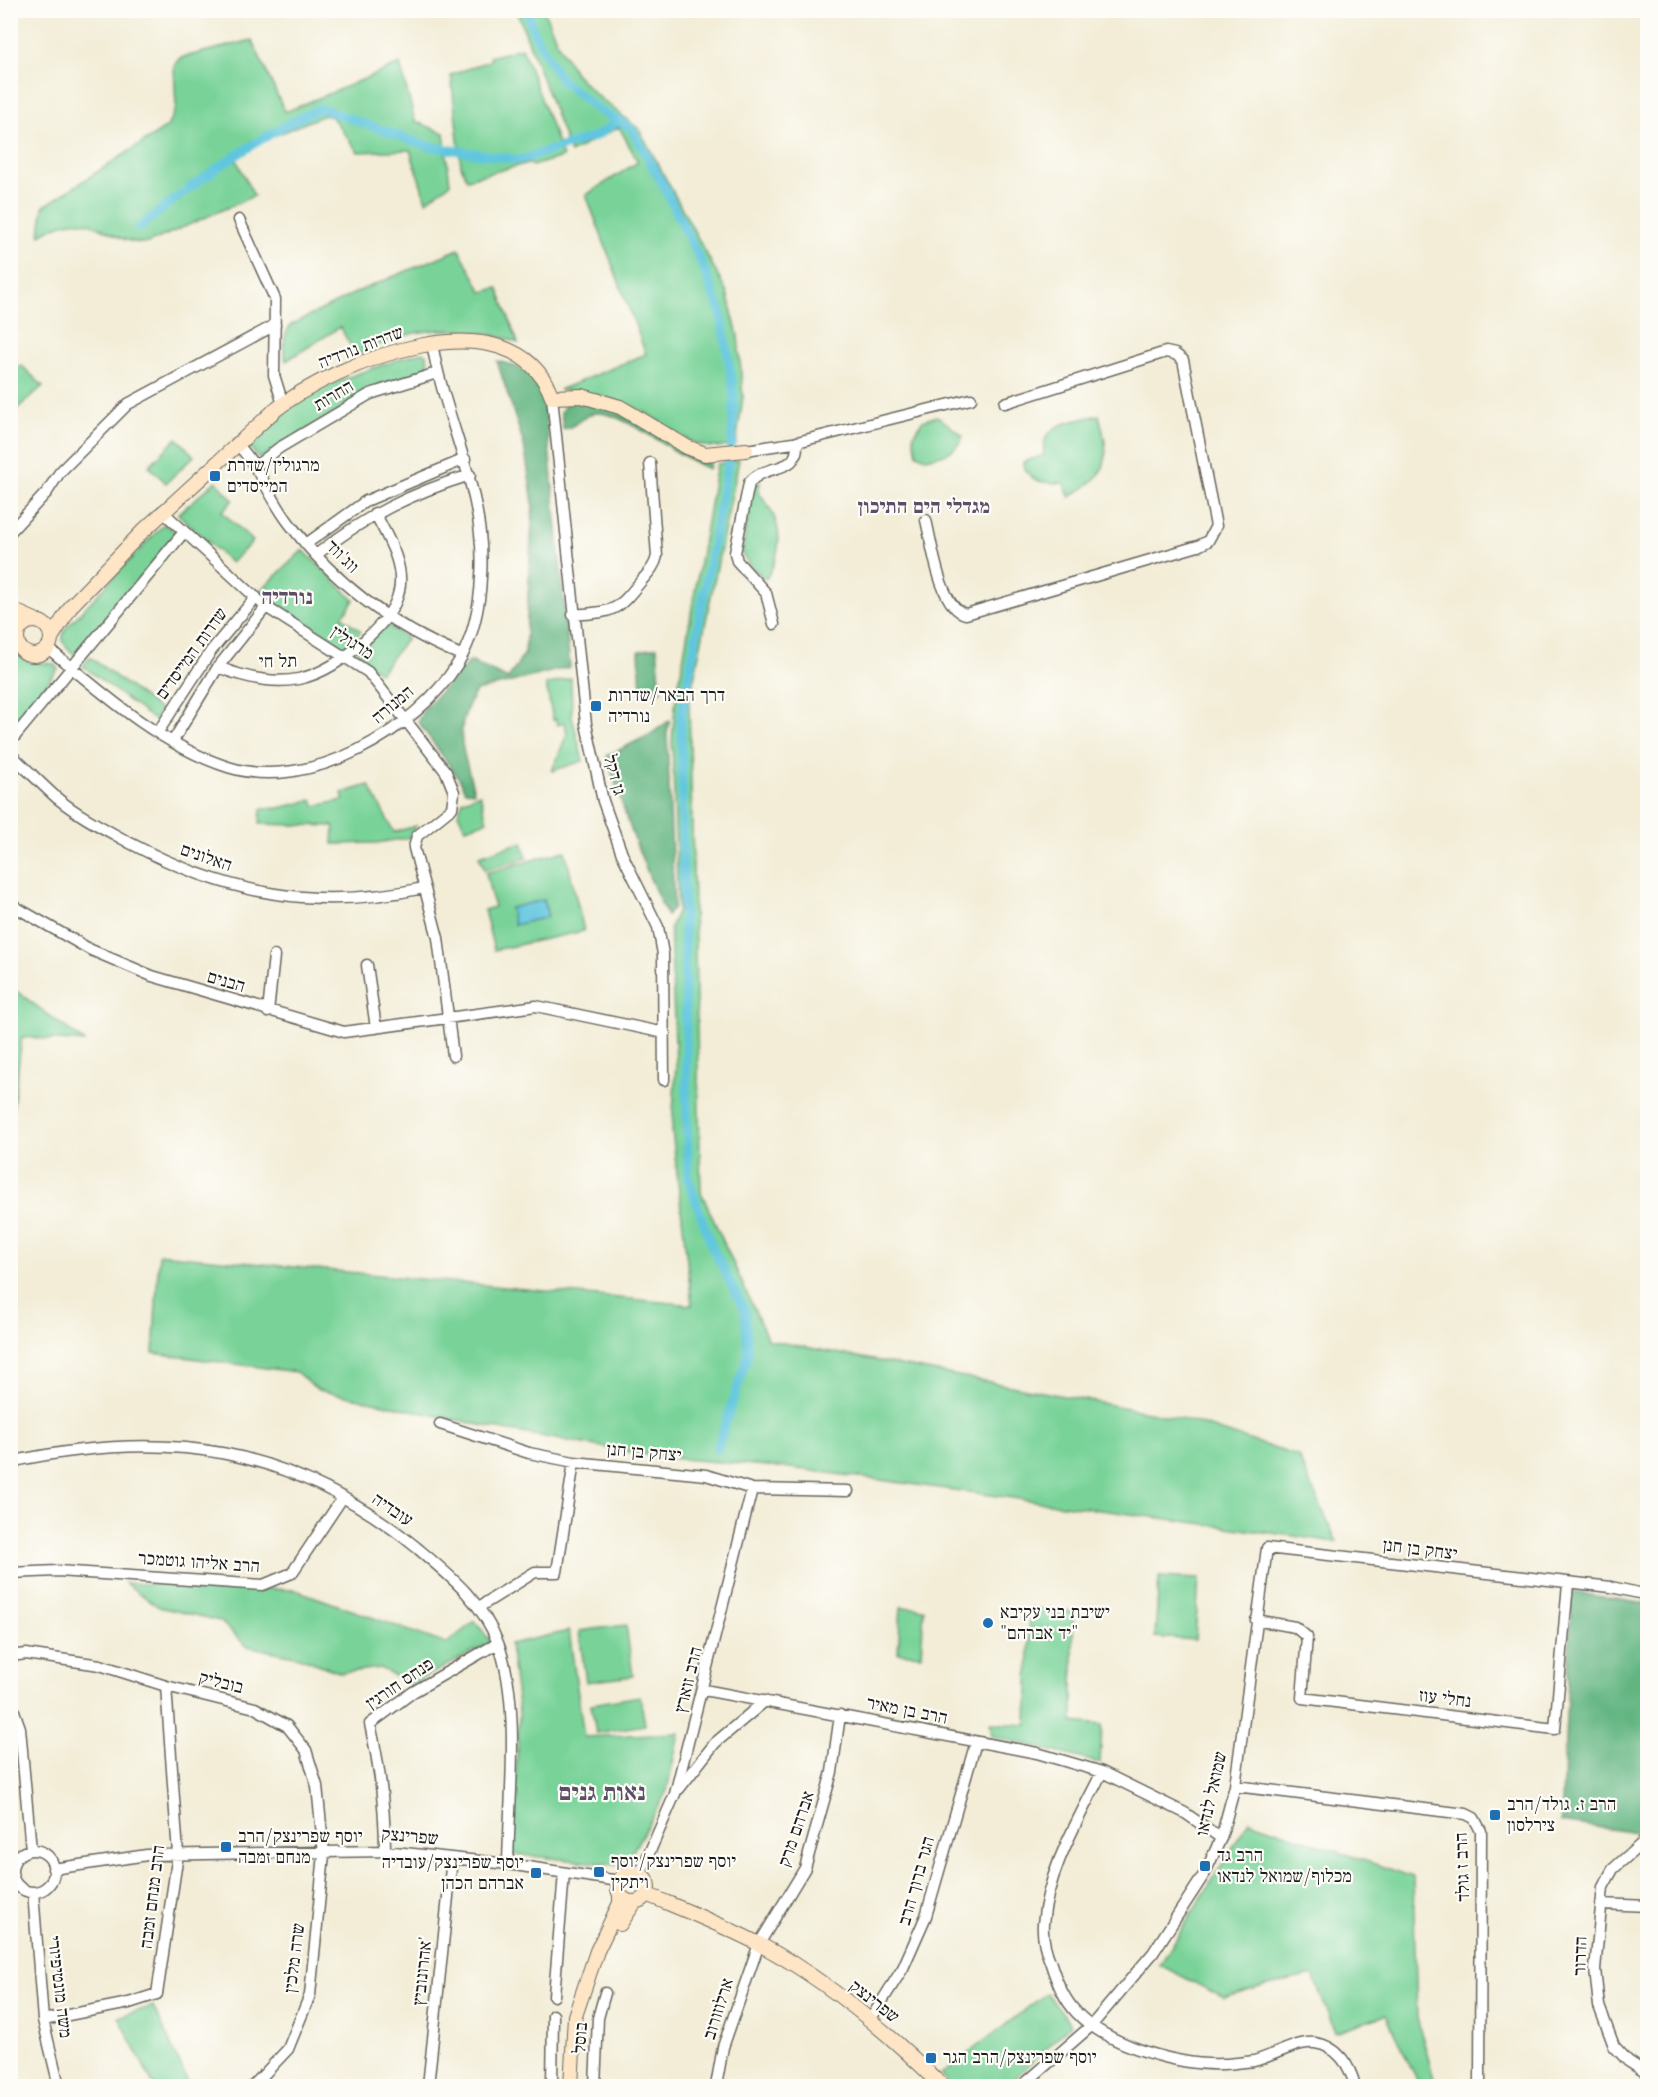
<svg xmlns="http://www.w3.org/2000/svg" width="1658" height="2097" viewBox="0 0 1658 2097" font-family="'Old Standard TT','Frank Ruhl Libre',serif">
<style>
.green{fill:#79d399;stroke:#4a785a;stroke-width:1.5}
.forest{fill:#62b581;stroke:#3f684e;stroke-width:1.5}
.water{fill:#61c6de;stroke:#3e717d;stroke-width:1.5}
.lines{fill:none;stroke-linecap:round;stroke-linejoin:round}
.canal{stroke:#61c6de;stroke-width:9}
.street-casing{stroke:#67655d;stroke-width:13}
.secondary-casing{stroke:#67655d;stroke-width:16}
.street{stroke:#fff;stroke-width:10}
.secondary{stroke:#fde5c5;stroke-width:14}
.poi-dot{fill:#1f6fb2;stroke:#fdfcf7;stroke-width:2}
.labels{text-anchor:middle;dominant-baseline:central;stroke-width:4.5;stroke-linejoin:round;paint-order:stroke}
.street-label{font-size:18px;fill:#1c1c1c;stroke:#fdfcf7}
.poi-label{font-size:18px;fill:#1c1c1c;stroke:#fdfcf7;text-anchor:start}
.neighbourhood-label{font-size:20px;font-weight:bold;fill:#5d4e67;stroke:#fdfcf7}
.quarter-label{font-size:21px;font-weight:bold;fill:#5d4e67;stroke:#fdfcf7}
.district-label{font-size:24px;font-weight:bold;fill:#5d4e67;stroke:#fdfcf7}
</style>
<rect width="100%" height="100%" fill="#fdfcf7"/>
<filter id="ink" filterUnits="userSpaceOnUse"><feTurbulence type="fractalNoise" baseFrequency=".0167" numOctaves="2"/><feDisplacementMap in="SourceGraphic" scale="12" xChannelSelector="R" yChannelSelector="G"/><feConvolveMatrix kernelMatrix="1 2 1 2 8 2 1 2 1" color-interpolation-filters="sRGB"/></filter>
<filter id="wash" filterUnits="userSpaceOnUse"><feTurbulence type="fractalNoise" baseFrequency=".008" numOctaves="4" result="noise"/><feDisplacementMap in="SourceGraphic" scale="24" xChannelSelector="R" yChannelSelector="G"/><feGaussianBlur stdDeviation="1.35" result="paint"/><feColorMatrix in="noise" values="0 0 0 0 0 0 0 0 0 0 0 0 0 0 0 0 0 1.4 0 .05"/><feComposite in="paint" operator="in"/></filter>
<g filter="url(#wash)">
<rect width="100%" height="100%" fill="#f3edd7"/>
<path class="green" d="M517,11H544L558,44L575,73L594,93L639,129L727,292L738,336L743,397L736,444C692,458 673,424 636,408C611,397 586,392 559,390L646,354L586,195L638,162L619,127L570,153Z
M252,40L285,112L400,64L415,121L444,133L450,184L426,201L410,150L358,152L332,117L324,115L233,153L254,196L148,243C103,245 96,200 40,235L43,207L167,127L176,108L174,65L180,58Z
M522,48L563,157L532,166L529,163L467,179L461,166L451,75L491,60L490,57Z
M459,249L482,292L498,288L518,343C484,329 439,326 403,336C387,340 371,349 356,355L340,327L286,361C282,349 283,335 291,325L359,291Z
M422,352L427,355L429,371L382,384L259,459L249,446C268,428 287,408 310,395C344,376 385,364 422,352Z
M21,365L43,386L11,414V370Z
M1099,415C1110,459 1112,472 1070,497L1063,483C1044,483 1028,484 1023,462L1044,455C1039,422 1074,422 1099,415Z
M937,416L963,436C957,453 941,456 926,458L917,454L913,436L922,421Z
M177,438L194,456L166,483L149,466Z
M739,460L689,703L701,1192L768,1340L1185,1419L1298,1456L1337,1542L791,1468L659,1457L499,1429L318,1390L296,1372L153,1353L159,1254L692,1305L672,1130L676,1064L670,928L678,910L672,740L675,706L717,464Z
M216,481L233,500L222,512L253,541L231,563L178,514Z
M760,482L758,492C783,520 785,548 766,579L749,565L742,554L753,485Z
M164,524L177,533L76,656C66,647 58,641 66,628Z
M303,550L354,600L342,617L361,631L344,650L300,623L259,592Z
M387,625L407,638L380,673L357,655L358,651Z
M10,651L27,661L54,664L58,669L11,727Z
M90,657L161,711L154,720L83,666Z
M571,678L572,716L583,761L552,771L567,734L564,723L557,725L556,719L553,720L546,685Z
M369,785L394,832L416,826L408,838L376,843L333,844L334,826L260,824L261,809L279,808L312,800L315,806L344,800L342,793Z
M480,794L487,821L466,828L458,814L463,800Z
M522,842L527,858L485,870L479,856Z
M565,851L584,931L494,950L484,910L494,907L486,873Z
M11,987L85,1042L22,1037L11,1121Z
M1159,1577L1199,1579L1195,1640L1155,1637Z
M125,1583L296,1590L446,1644L475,1621L491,1642L411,1685L380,1668L341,1673L299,1657L247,1646L220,1621L159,1607Z
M901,1607L924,1609L921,1655L898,1653Z
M1030,1608L1073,1612V1722L1102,1725L1100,1763L992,1736L990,1723L1027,1725Z
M626,1625L633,1676L586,1682L579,1631Z
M569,1631L584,1737L679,1733L667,1791L629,1858L617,1865L512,1854L519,1713L510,1644Z
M640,1696L645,1725L596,1733L591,1704Z
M1249,1821L1413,1877L1417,2018L1436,2086H1420L1386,2015L1335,2032L1313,1975L1267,1985L1224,1998L1160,1965Z
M1047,1993L1071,2024L1007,2086H952L941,2074Z
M153,2006L190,2086H154L119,2017Z"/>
<path class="forest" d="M497,361C528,368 534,374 545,404L570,667L476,691C451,732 464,749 474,792L465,791L460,780L418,722L423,710L470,661L508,679L525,653L533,503L524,445Z
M574,400L607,406L711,459L709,469C678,458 624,411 596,413C583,414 577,428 563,429L561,412L564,406Z
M657,647L661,691L641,692L639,651Z
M670,720L667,732L674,907L667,916C642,864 623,811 607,756L649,735Z
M1572,1592L1647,1604V1830L1643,1834L1561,1822Z"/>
<path class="water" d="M544,900L548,917L514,925L510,908Z"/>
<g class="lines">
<path class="canal" d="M527,10L534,33L561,80L597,109L631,128L662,183L701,262L721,313L734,394L732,442L681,718L688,1179L712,1247L745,1311L748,1355L717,1449
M139,228C195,182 255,138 320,108L428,146L519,160L596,136L619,121"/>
</g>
</g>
<g filter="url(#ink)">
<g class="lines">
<defs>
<path id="street" d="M239,220L275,299L274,375L283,404
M552,397L586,724L603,801L622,854L658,927L663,954L664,1080
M236,443C260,467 269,497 289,523C334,583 393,627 461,655
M746,450L793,443L971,399
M256,466L279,448L370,394L437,373
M162,511L266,607L368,672L446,772L454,792L452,808L417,836L414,848L438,938L453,1056
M926,520C932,544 940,609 966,614L1198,546L1208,541L1216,526L1183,360L1175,354L1166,352L1005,403
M10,532L47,492L60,472L128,404L275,325
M306,544L366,501L465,459
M316,555C363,517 412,493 470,475
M573,615C616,611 615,613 642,580C649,572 655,566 657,556L650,463
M774,624L766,593L737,561L735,553L749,483C767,461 799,476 797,442
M48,648C102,693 161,746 228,767C309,793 416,731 458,663C473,639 480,605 481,577C487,494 445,422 432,343
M218,667C280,692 320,684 368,637C382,624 395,610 399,591C405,565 387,536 375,513
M158,732L211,651L256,597
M173,741L218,667L266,607
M10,742L184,532
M10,754C26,768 41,784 57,798C79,816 105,829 130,843C228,895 316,911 424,888
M10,904L91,950L152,976L344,1032L536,1006L665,1033
M367,965L376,1028
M268,1012L274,956
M440,1424L529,1453L574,1462L706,1475L752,1489L848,1491
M10,1462C166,1428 290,1445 416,1547C449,1575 482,1601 498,1643C521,1702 509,1800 508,1864
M10,1573L58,1571L263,1585L292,1573L343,1497
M479,1607L535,1572H557L574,1462
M1256,1620L1295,1627L1307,1637L1302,1698L1555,1729L1568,1584
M10,1656L26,1654L100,1665L166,1686L255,1708L287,1726L306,1750L317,1786L324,1854L310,1995L288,2049L253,2086
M704,1690L1037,1753L1102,1772L1185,1813L1221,1838
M10,1700L20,1728L31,1850
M1102,1772C1078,1821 1048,1869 1043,1924C1042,1937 1046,1952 1051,1964C1056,1980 1064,1999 1076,2012C1106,2045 1179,2066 1223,2064C1233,2064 1244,2062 1254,2061C1271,2057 1299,2040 1315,2043C1338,2046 1350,2066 1355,2086
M1235,1786L1466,1814L1474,1818L1481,1831L1480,2086
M679,1789L715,1743L765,1701
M1648,1838L1613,1869L1603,1887L1595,1969L1599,2006L1614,2046L1628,2061L1648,2074
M12 1871a21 21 0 1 1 42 0a21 21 0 1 1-42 0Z
M385,1851C385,1807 380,1767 370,1724L413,1692L498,1643
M53,1869L147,1855L385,1851L508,1864L619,1881
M640,1874L675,1794L752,1489
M33,1892L43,2020L59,2086
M1601,1904L1648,1906
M554,1996L564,1873
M43,2020L129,2003L157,1994L178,1854L166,1686
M870,2020L903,1968L926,1916L976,1742
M428,2086L452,1859
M552,2086L553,2015
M595,2086L598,2018L605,1993
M716,2086L723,2047L759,1944L805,1868L832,1772L840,1715
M1022,2086L1091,2026L1153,1953L1205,1873L1221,1838L1235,1786L1267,1548L1611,1587L1648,1595"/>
<path id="secondary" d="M10,609L35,620
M17 638a17 17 0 1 1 34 0a17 17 0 1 1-34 0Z
M51,638L72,605L143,531L274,411C335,362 513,290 552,397L582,396L620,407L687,447L705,454L746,450
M618 1887a15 15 0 1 1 30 0a15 15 0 1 1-30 0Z
M646,1894C684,1910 723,1925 759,1944C827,1980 888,2032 942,2086
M620,1924L635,1902
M571,2086L575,2016L597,1951L620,1903V1895"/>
</defs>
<use href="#street" class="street-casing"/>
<use href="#secondary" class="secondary-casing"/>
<use href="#street" class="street"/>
<use href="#secondary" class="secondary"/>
</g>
</g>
<g class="poi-dot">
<rect x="209" y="470" width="12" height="12" rx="3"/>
<rect x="590" y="700" width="12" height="12" rx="3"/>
<circle cx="988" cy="1623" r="6"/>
<rect x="1489" y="1809" width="12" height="12" rx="3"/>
<rect x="220" y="1841" width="12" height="12" rx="3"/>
<rect x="1199" y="1860" width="12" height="12" rx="3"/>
<rect x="593" y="1866" width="12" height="12" rx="3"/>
<rect x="530" y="1867" width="12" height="12" rx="3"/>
<rect x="925" y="2052" width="12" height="12" rx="3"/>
</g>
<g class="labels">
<g class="street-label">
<text transform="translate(361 348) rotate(-21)">שדרות נורדיה</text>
<text transform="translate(334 396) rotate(-31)">החרות</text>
<text transform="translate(342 557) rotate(45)">ווג'ווד</text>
<text transform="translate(352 643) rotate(33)">מרגולין</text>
<text transform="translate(192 654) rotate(-54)">שדרות המייסדים</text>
<text transform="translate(278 662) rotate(-1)">תל חי</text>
<text transform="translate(393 705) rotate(-40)">המנורה</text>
<text transform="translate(614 775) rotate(75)">גן דקל</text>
<text transform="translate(206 858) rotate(19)">האלונים</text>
<text transform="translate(226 982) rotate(16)">הבנים</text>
<text transform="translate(644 1453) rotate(5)">יצחק בן חנן</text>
<text transform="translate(392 1510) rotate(34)">עובדיה</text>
<text transform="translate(1420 1550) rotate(7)">יצחק בן חנן</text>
<text transform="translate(199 1563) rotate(4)">הרב אליהו גוטמכר</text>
<text transform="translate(689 1680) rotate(-76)">הרב זוארץ</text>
<text transform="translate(221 1683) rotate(14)">בובליק</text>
<text transform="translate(400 1684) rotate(-34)">פנחס חורגין</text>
<text transform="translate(1445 1699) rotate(7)">נחלי עוז</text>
<text transform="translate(907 1711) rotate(11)">הרב בן מאיר</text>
<text transform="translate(1212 1794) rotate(-77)">שמואל לנדאו</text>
<text transform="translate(797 1829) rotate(-71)">אברהם מרק</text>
<text transform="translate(410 1837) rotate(5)">שפרינצק</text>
<text transform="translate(1463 1867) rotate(-92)">הרב ז גולד</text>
<text transform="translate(917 1881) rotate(-74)">הגר ברוך הרב</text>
<text transform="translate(153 1897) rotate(-83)">הרב מנחם זמבה</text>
<text transform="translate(1581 1956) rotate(-88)">הדרור</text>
<text transform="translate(295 1958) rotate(-83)">שרה מלכין</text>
<text transform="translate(423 1971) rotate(-84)">אהרונוביץ'</text>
<text transform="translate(59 1987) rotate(83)">משה מונטיפיורי</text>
<text transform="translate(874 2002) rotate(38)">שפרינצק</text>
<text transform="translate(719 2009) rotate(-72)">ארלוזורוב</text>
<text transform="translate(581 2038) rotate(-86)">בוסל</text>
</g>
<g class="poi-label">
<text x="227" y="466">מרגולין/שדרת<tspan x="227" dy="21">המייסדים</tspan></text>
<text x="608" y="696">דרך הבאר/שדרות<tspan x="608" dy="21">נורדיה</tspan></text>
<text x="1000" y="1613">ישיבת בני עקיבא<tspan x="1000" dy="21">"יד אברהם"</tspan></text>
<text x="1507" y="1805">הרב ז. גולד/הרב<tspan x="1507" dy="21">צירלסון</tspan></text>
<text x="238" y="1837">יוסף שפרינצק/הרב<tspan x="238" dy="21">מנחם זמבה</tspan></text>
<text x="1217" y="1856">הרב גד<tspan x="1217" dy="21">מכלוף/שמואל לנדאו</tspan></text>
<text x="611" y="1862">יוסף שפרינצק/יוסף<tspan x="611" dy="21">ויתקין</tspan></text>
<text x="524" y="1863" text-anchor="end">יוסף שפרינצק/עובדיה<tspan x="524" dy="21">אברהם הכהן</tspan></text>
<text x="943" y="2058">יוסף שפרינצק/הרב הגר</text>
</g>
<g class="neighbourhood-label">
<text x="924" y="508">מגדלי הים התיכון</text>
</g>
<g class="quarter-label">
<text x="287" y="598">נורדיה</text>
</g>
<g class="district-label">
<text x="602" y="1794">נאות גנים</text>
</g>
</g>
<rect width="1658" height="2097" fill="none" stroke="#fdfcf7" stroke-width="36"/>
</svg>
